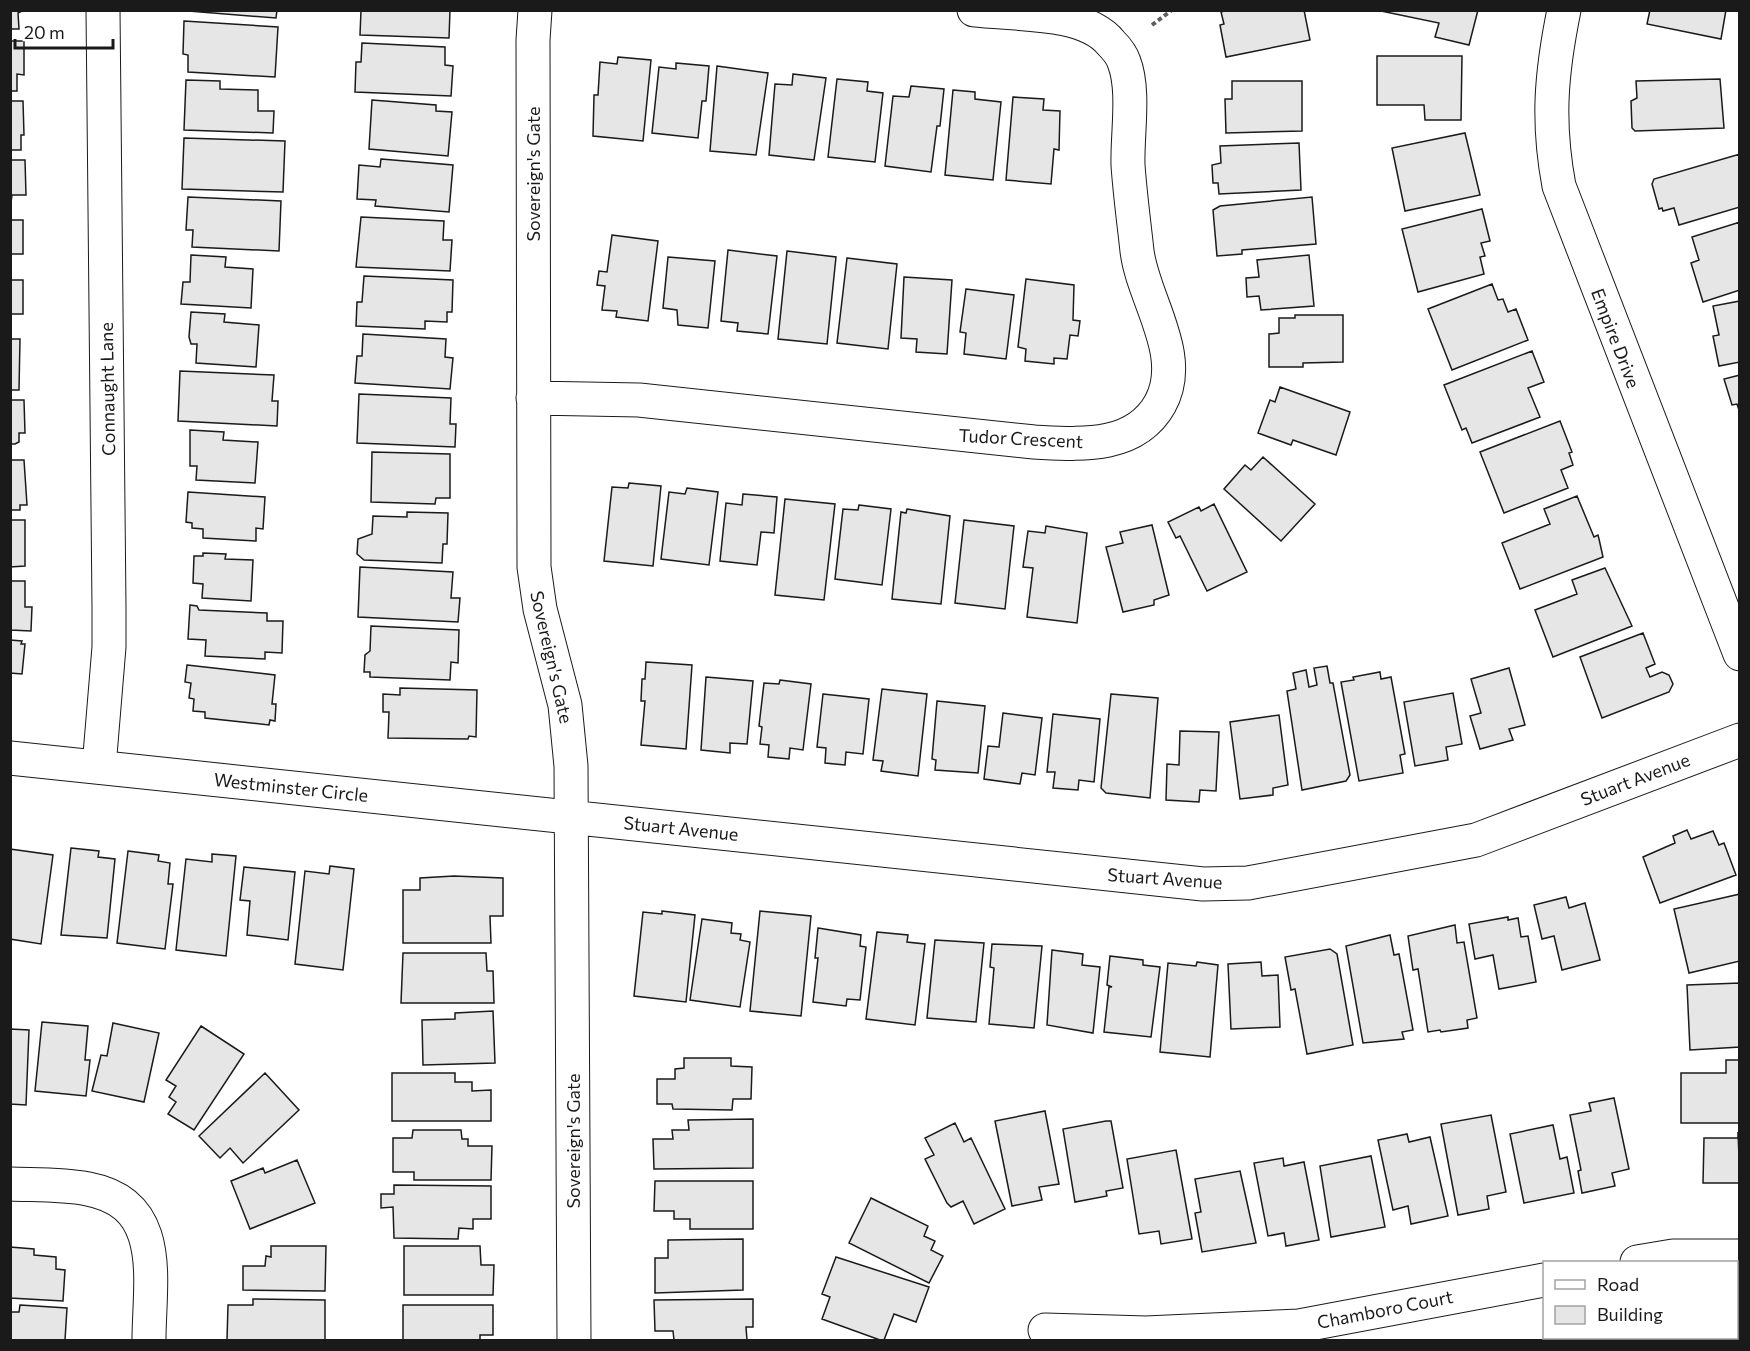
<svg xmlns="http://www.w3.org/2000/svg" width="1750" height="1351" viewBox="0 0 1750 1351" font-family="Commissioner,sans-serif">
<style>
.building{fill:#e6e6e6;stroke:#1a1a1a;stroke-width:1.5}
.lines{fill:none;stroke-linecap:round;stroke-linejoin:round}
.minor-casing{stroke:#1a1a1a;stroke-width:35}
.path{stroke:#5f5f5f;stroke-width:4;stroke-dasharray:4.5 3;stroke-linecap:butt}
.minor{stroke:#fff;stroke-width:33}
.labels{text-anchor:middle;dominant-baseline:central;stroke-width:4.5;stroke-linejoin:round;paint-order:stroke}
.street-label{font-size:18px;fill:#1a1a1a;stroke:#fff}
</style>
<rect width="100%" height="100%" fill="#fff"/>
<path class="building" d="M10,10H24L18,13L19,29H10Z
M176,10H277L276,18Z
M361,10H450L449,38L360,35Z
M1228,10H1304L1310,40L1226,57L1220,25L1224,24L1221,12Z
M1478,10L1469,45L1435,37L1439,23L1381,11Z
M1650,10H1726L1721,39L1647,24Z
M184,21L278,27L275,77L188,72V55L183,54Z
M10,41H24V75L17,74V91H10Z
M362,43L445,47V65L453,66L451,96L355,92L356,62H361Z
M1377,56H1462L1461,120H1425L1424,105H1377Z
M618,57L651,60L643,141L593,136L594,95H598L600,62L617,64Z
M676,63L709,66L706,101H702L698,138L652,133L659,67L676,69Z
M717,66L768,73L756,155L710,151Z
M793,74L826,78L814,160L769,155L775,84L792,85Z
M837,79L868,82L867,91L883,93L875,162L828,157Z
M1720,79L1724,128L1635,131L1632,128L1631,101L1637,98L1636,81Z
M186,80L220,81V89L258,90V111H274L273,133L184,130Z
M1232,81H1302V131L1226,133L1225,99H1232Z
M911,86L944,89L940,126H937L931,172L885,166L893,96L909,97Z
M953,90L975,92V99L1001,102L993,180L945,175Z
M1013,97L1044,99L1043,110L1060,111L1059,150L1054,149L1051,184L1006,180Z
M372,100L436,105V111L452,112L448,156L369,149Z
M10,101H23L24,135H21V150H10Z
M1465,133L1480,195L1405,211L1392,148Z
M184,138L285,141L283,192L182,189Z
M1299,143L1301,190L1219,194L1218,183H1213L1212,165L1221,163L1220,146Z
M1740,154V207L1679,225L1674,208L1663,211L1662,208L1659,209L1652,184L1654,179Z
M381,159L453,165L449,212L375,206L376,200L357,199L359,165L380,167Z
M10,160H25L26,195H12L10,210Z
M188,197L281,201L279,251L192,247L193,230H186Z
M1312,197L1316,244L1242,250V254L1217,256L1213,210L1220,206Z
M1482,209L1490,241L1481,243L1485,256L1480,257L1484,274L1418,292L1402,229Z
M361,217L444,221L443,240H452L450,271L356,267Z
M10,220H23V254H10Z
M1740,222V290L1703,302L1691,263L1699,260L1692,237Z
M612,235L658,241L648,321L616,317L617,311L602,310L605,286L597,285L599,271L607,272Z
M728,250L777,256L768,334L737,331L738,323L721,321Z
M787,251L836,257L827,344L778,339Z
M191,255L226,257L225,267L253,269L251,308L181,304L183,282H190Z
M1309,255L1314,306L1261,310L1259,296L1247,297L1246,278L1259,277L1257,260Z
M668,257L715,261L708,328L678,325L677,310L663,308Z
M847,258L897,264L888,349L837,343Z
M364,276L453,280L452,312H447V322L425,321V329L356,326L357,302H362Z
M904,277L952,280L947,354L916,352L917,339L901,338Z
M1026,279L1074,285L1073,320L1080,321L1078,336L1070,335L1067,359L1054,358V364L1025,361L1026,349L1018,347Z
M10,280H23V314H10Z
M1492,284L1498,300L1503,299L1508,312L1516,309L1528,340L1452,370L1428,309Z
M966,289L1014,295L1006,359L964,354L966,333L960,332Z
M1740,301V362L1719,366L1713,336L1719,335L1713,306Z
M191,312L225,314L224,322L259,325L256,367L196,363L197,344H191L189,337Z
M1295,315H1343V362L1303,363V367H1269V334L1279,333V318H1295Z
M363,334L446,339L445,357L453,358L450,389L355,383L357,356H362Z
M10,339H20L19,390H10Z
M1532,351L1544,382L1528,388L1540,417L1472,443L1466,428L1462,430L1444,385Z
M180,371L274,375L272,401H278L277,426L178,421Z
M1740,375V413L1737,404L1732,405L1724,379Z
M1280,387L1350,412L1336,455L1293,440L1291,445L1258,433L1270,400L1275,402Z
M359,394L451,398L450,424H456L455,447L357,443Z
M10,400H24L25,433H19V442L15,444H10Z
M1560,421L1572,452L1569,453L1573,465L1561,470L1568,488L1504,513L1480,452Z
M190,430L224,432L223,440L258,442L255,483L196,480L197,466H190Z
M372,452L450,454V498H436L435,504L371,502Z
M1263,457L1315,504L1281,541L1224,489L1245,465L1251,470Z
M10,460H24L27,505H20V510H10Z
M629,483L661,486L653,566L604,561L612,487L628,488Z
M687,488L718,492L709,565L661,559L669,492L685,494Z
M188,492L265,497L263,529L256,528V541L203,538V529L192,528V523L186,522Z
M743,494L777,497L774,533L761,532L757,565L720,561L726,503L742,505Z
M1577,496L1594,537L1598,535L1599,539L1603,557L1520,589L1502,543L1550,524L1544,509Z
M785,499L835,504L824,600L775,595Z
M1214,504L1247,572L1207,591L1180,536L1176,538L1168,522L1199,507L1201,511Z
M859,505L891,509L882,585L835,579L843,509L858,510Z
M907,509L950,516L941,604L892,599L901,512L906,513Z
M407,512L448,513L447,544H443L442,563L364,560L357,554L358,539L372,534L373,516L407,517Z
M10,520H25V566L10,567Z
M964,520L1014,526L1005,609L955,603Z
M1152,525L1169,595L1154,600V605L1123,612L1106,547L1123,543L1120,532Z
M1046,526L1087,533L1077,623L1027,617L1033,568L1023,567L1028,531L1045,533Z
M203,553L226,554L225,559L253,560L251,601L202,598L203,584L193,583L194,556H203Z
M360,567L453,572L451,598H460L458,622L358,617Z
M1605,568L1632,626L1553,657L1535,610L1577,594L1572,580Z
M10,581H25V607H32L31,631L10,630Z
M190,605L197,606L199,610L267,613V621H283L282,653L265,652V659L205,656L206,640L188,639Z
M371,626L459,630L458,663L451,662L450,680L370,677V672H364L365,655L370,651Z
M1643,633L1655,664L1646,668L1650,677L1662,672L1669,675L1673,684L1669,692L1602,718L1580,657Z
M10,640L22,641L21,644H25L22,674L10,673Z
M646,662L692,665L686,749L641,745L645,701H641L642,679H645Z
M187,665L275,675L272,704H276L275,721L270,720L269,725L205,718V712L193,711L194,699L189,698L191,683L185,682Z
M1327,666L1330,683H1333L1350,775L1346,781L1302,790L1287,691L1296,689L1293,673L1306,670L1309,687L1317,685L1314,668Z
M1509,668L1525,725L1509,729L1513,740L1480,749L1470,716L1481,713L1471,679Z
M1380,672L1381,679L1391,677L1405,754L1400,755L1403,773L1359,781L1341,682L1354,680L1353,677Z
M706,677L753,681L747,744L730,743V753L701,750Z
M780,680L811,684L803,750L790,748L789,759L768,757L769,745L760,744L762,727L759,726L764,683L779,684Z
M400,688L477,690L476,737L469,736L468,739L388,738L389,712H383V694L400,695Z
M882,689L927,694L918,776L881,771L883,761L873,760Z
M1453,693L1462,744L1446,747L1448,760L1415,766L1404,702Z
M823,694L869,699L863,754L846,752L845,765L825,763L826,748L817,747Z
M1111,694L1158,698L1150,798L1106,793L1101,788Z
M937,701L985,706L978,773L935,770L936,760L932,759Z
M1003,713L1042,718L1035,775L1022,773L1020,784L984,779L988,746L999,747Z
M1053,714L1100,719L1094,782L1079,780L1078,790L1053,788L1055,772H1047Z
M1279,715L1288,785L1273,788V795L1240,799L1230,722Z
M1180,731L1219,732L1216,791L1200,790L1199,802L1166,800L1167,764L1179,765Z
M1687,830L1691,839L1713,831L1719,845L1724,843L1736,875L1660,903L1643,857L1675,843L1673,836Z
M71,848L99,851L98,857L115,859L107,938L61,935Z
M10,849L53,855L41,944L10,939Z
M128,851L159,855L158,861L170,863L168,884H173L165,949L117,943Z
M212,854L236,856L226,956L176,950L186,859L212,862Z
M330,866L354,869L343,970L295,964L305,871L329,874Z
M244,867L295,872L288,940L247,935L250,901L240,900Z
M454,876L503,878V916H490L491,943H403V890H420V878Z
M1740,894V961L1689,973L1674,909Z
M1566,897L1569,908L1585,903L1600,960L1562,970L1554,936L1542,939L1534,905Z
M662,911L695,915L686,1002L634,996L643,912L662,914Z
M760,911L811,916L801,1016L750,1011Z
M1508,917V920L1518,918L1521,937L1528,936L1536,982L1499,989L1493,955L1475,959L1469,924Z
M702,919L732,923L731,933L741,934L740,940L750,942L740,1007L690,1000Z
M1455,925L1457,943L1464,942L1477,1018L1467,1020L1468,1028L1441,1032L1440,1030L1428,1032L1418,969L1413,970L1408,936Z
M818,928L861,935L860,946L866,947L860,1000L847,999L846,1006L813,1002L818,958H815Z
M877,932L908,935L907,942L925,944L915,1025L866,1019Z
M1390,935L1394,955L1399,954L1413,1030L1402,1032L1404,1039L1363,1043L1346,946Z
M935,940L984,943L976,1022L927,1018Z
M992,944L1042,946L1034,1028L989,1024L994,968L990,967Z
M1330,949L1337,954L1353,1045L1307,1054L1295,989L1291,990L1285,957Z
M1052,950L1083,954L1082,965L1100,967L1093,1033L1047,1025Z
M403,953H486L487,971H493L494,1003H401Z
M1110,956L1143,960V965L1160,967L1151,1037L1104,1032L1109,987H1112L1107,985Z
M1197,962L1218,965L1210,1057L1160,1052L1168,963L1196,966Z
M1261,962L1262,976L1278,975L1280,1027L1231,1029L1228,964Z
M1740,983V1047L1690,1050L1687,985Z
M493,1011L495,1063L423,1065L422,1020L455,1019V1013Z
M42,1022L88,1026L85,1060H90L86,1096L35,1091Z
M113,1023L159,1033L144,1102L92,1091L101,1055L107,1056Z
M201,1026L244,1054L194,1130L168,1114L176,1102L169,1097L176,1086L166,1080Z
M10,1029L29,1030L26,1105L10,1104Z
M684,1058H731V1066L752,1067L751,1099H733L732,1110L673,1109L672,1104H657V1079H675V1069L684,1068Z
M1726,1060H1740V1123H1681V1073H1726Z
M265,1073L299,1110L243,1163L230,1148L220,1158L199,1136Z
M392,1073H455V1082H472V1091L491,1090V1121H392Z
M1614,1098L1629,1169L1612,1173L1615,1186L1582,1193L1578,1171L1581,1170L1570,1115L1591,1111L1589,1103Z
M1045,1111L1059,1184L1039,1187L1042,1200L1012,1206L995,1121Z
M1491,1115L1506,1192L1487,1196L1489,1209L1458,1215L1441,1124Z
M753,1119V1168L654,1169L653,1139H673L672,1130H689L688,1120Z
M1106,1121H1111L1123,1188L1106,1191L1107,1196L1075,1202L1063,1129Z
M955,1123L964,1142L971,1138L1005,1209L974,1224L963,1201L951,1207L947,1203L925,1159L934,1155L925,1138Z
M1553,1125L1560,1159L1567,1157L1574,1193L1524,1203L1510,1134Z
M413,1130H461L462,1139H468V1146H492L491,1180H414V1172H393V1138H412Z
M1738,1132L1740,1183H1703L1704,1138H1738Z
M1407,1134L1409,1142L1430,1137L1448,1216L1411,1224L1408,1206L1393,1210L1378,1140Z
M1176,1150L1192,1239L1161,1244L1159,1231L1139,1234L1127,1159Z
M1371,1156L1385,1227L1331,1237L1320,1166Z
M1283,1158L1284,1166L1304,1162L1319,1240L1286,1246L1284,1233L1268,1236L1254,1163Z
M297,1160L315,1203L250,1229L231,1181L263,1168L265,1173Z
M1240,1171L1256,1243L1202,1252L1195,1213L1201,1212L1195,1179Z
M655,1181H753V1229H690V1219H674V1211H654Z
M394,1185L491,1186V1219H473V1229L459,1228L458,1239L394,1238L393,1207L381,1208V1194H394Z
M871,1198L928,1226L924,1236L935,1241L931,1250L943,1256L929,1283L849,1243Z
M743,1239V1290L655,1293V1258H668V1240Z
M271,1246H326L325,1291L243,1290V1266H265L266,1256L271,1257Z
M404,1246H480L481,1265H494L493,1295H404Z
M10,1247L34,1249V1255L56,1257V1269L65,1270L63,1301L10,1298Z
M836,1257L929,1287L916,1322L894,1314L884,1340H880L822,1319L830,1297L822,1294Z
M253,1299L325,1300V1340H227L228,1305H253Z
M753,1299V1327H746L747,1340H674L673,1331H655L654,1300Z
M20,1305L67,1308L65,1340H10V1312H19Z
M403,1305H493V1335H480V1340H403Z
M1736,1317H1740V1340H1686V1338H1736Z"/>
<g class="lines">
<defs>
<path id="minor" d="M535,10L533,40L534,567L540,609L565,705L571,766L574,1340
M1564,10C1551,74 1547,122 1559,186L1740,654
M533,398L639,400L1034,442C1078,444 1134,450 1160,404C1187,355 1143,300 1137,251C1134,223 1130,194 1128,165C1127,135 1135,90 1124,62C1122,56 1116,48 1111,43C1084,10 1014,15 974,10
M10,758L1203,884L1248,883L1476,840L1740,740
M99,767L109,647V607L103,10
M10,1184C36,1185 63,1184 88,1189C167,1204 149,1281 149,1340
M1637,1262L1673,1256H1740
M1045,1330L1146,1333L1299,1326L1544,1280"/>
</defs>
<use href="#minor" class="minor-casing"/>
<path class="path" d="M1152,25L1172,10"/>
<use href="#minor" class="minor"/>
</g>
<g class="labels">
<g class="street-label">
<text transform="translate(533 174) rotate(-90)">Sovereign's Gate</text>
<text transform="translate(1616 338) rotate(69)">Empire Drive</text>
<text transform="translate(107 389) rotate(-91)">Connaught Lane</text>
<text transform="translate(1021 438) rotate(3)">Tudor Crescent</text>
<text transform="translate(552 657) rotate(77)">Sovereign's Gate</text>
<text transform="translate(1635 779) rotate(-21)">Stuart Avenue</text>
<text transform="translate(291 787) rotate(6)">Westminster Circle</text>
<text transform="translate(681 828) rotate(6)">Stuart Avenue</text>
<text transform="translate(1165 878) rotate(4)">Stuart Avenue</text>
<text transform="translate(573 1141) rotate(-90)">Sovereign's Gate</text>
<text transform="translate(1385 1309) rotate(-11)">Chamboro Court</text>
</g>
</g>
<rect width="1750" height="1351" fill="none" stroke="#1a1a1a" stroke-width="24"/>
<rect x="1543" y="1261" width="195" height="78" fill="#ffffff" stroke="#a3a3a3" stroke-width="1.5"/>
<rect x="1555" y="1280" width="30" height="9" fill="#ffffff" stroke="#a3a3a3" stroke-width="1.5"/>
<text x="1597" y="1291" font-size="18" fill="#1a1a1a">Road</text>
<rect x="1555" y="1306" width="30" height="18" fill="#e6e6e6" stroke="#a3a3a3" stroke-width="1.5"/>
<text x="1597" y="1321" font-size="18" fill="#1a1a1a">Building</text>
<path d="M15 39v9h98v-9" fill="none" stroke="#1a1a1a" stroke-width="3"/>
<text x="24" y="39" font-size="18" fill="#1a1a1a" stroke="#ffffff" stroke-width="4.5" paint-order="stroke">20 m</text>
</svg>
